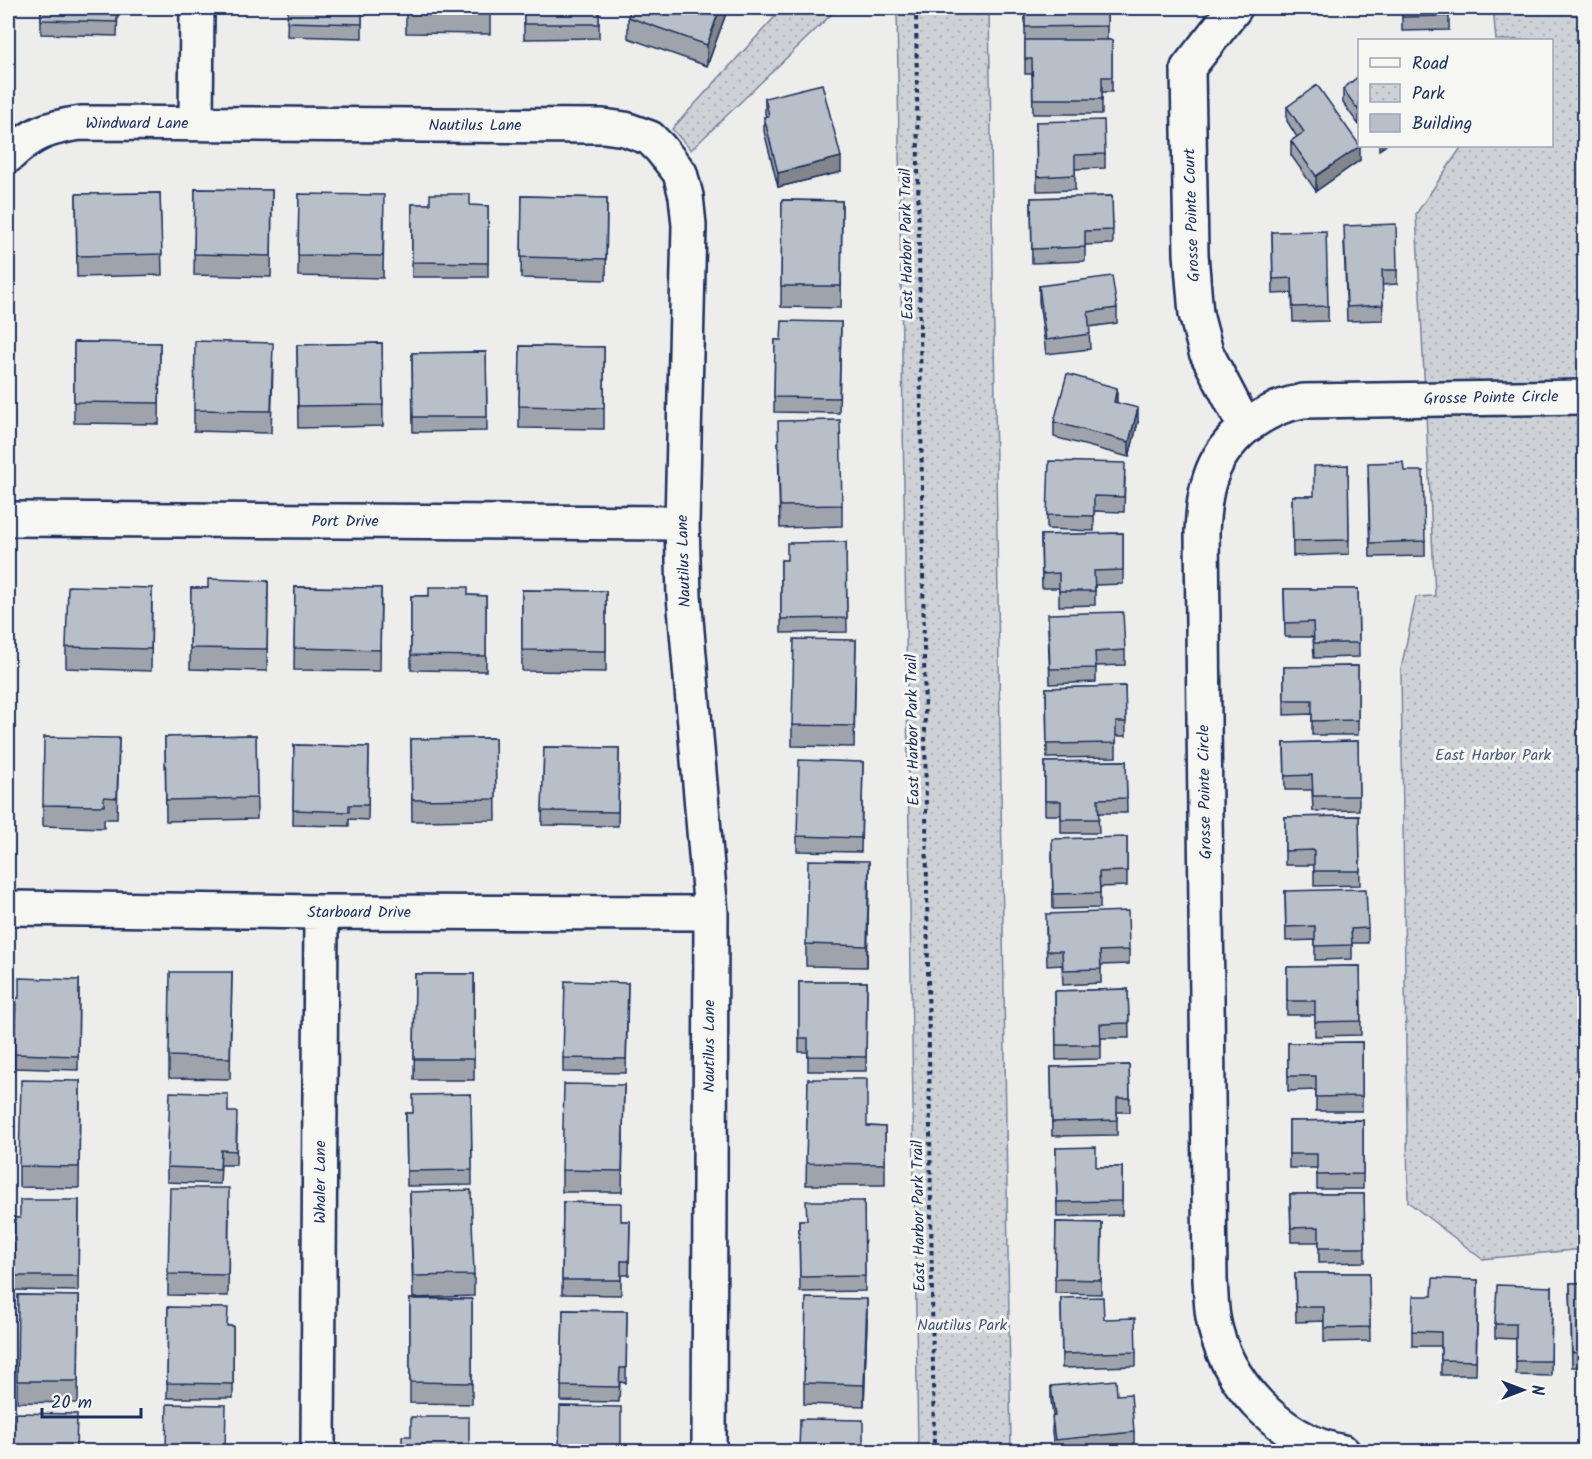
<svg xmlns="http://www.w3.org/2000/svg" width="1592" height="1459" viewBox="0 0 1592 1459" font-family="Kalam,sans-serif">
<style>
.park{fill:url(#park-dots);stroke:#74809a;stroke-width:1.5}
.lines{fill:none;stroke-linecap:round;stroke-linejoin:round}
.minor-casing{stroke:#1b2f5e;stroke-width:38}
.path{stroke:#1b2f5e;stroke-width:4;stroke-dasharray:4.5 4.5;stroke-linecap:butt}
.minor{stroke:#f6f6f2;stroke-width:33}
.wall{fill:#9fa4ac;stroke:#1b2f5e;stroke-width:1.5}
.shaded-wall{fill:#82868c;stroke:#1b2f5e;stroke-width:1.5}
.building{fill:#b9bfc8;stroke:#1b2f5e;stroke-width:1.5}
.labels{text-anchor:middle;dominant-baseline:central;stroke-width:6;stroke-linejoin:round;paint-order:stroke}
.street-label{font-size:16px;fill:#1b2f5e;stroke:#f6f6f2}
.park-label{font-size:16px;fill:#48587c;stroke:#f6f6f2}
</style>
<defs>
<pattern id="park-dots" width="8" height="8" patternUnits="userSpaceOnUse" patternTransform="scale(1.5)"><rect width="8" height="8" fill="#ced2d7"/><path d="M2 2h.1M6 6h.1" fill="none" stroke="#b0b5bb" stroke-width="1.8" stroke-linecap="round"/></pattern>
</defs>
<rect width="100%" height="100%" fill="#edeeec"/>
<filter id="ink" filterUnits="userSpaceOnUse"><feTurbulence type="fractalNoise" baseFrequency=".0167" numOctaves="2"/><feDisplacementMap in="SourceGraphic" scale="12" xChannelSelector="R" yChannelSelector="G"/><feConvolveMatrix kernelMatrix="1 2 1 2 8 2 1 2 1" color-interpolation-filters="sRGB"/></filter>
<g filter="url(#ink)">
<path class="park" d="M783,8H838L691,150L672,129Z
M897,8H989L1011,1451H918Z
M1493,8H1584V1249L1482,1259L1408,1202L1401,669L1416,597L1435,596L1416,214L1462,146H1552V40H1496Z"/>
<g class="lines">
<defs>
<path id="minor" d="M1235,8L1188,68L1191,254L1196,314L1206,352L1245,427
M196,123L197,8
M8,156C33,133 47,128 81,123L603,126L625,129L650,138L660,148L680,173L686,196L689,225L682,523L684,596L711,913L709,1452
M8,519L682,523
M8,908L321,912L711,913
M318,1452L321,912
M1343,1452C1280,1441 1223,1380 1213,1317C1211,1305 1211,1293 1210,1280L1202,532C1203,515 1204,498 1209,482C1218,448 1245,423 1276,409C1284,405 1294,403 1303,401L1584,397"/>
</defs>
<use href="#minor" class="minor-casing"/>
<path class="path" d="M916,8L934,1452"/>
<use href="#minor" class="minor"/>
</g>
<path class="wall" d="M41,8H118L117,36L41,34Z
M288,8H362V38L287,36Z
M406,8H490V34L406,33Z
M524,8H599V38L524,39Z
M728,8L707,66L628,38V17Z
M1025,8H1107V40H1112V92H1102V114H1033L1032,74H1025Z
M1374,8H1449V30L1402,31V9L1374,10Z
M1359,76V125L1343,103V89Z
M765,98L841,172L778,187L764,131V117H766L765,113Z
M1287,107L1360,160L1316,191L1291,155V141L1297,137L1287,121Z
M1036,122L1105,154V168L1075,169V190L1037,191Z
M195,189L272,190L271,277L194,275Z
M160,193L162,275L77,277L76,194Z
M299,194L384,217L383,278L298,276Z
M522,196L607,198L606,280L521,278Z
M1112,196L1113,244L1085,245V261L1032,263L1031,198Z
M782,200L842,201L841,308L781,307Z
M412,204L488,206V277H412Z
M1272,232L1328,306V321L1293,322L1292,293L1273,294Z
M1344,241L1397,270V284L1382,285L1383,320L1347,321Z
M1039,286L1117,308V323L1089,327L1090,349L1046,354L1039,301Z
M841,322L839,413L774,412L775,340H781Z
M74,342L160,343L159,424L74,423Z
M382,343L383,426L298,428L297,345Z
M520,346L604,347V429L519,428Z
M486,352L487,431L413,432L412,353Z
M273,364L271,433L194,431V410Z
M1054,422H1138L1129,457L1054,437Z
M778,443L842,505V526L780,528Z
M1348,465L1349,554L1293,556L1292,496H1314Z
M1404,471L1425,541V556L1370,557L1368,478Z
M1125,478L1124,512L1094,511V531L1047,529V515Z
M1123,533V584L1095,585V605L1059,606V588H1042L1041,535Z
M846,542L847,632L781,633V560H787Z
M268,581L267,671L190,669L191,588H208Z
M295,587L381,588L380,671L294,670Z
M152,588L151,671L66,668V647Z
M1284,589H1358L1359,657L1314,658L1313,637H1285Z
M522,590L606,591V672L522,671Z
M468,595L486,596V671L411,670V596Z
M1048,629L1125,650V665L1096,666V682L1050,684Z
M856,640L854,747L792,746V725Z
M1358,666V735H1312V714L1284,715V667Z
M1125,686L1126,736H1116V757L1047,758L1046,688Z
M256,735L257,819L166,821L165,737Z
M119,738L117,819H104V828L43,826V805Z
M495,738L496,820L412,821L411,739Z
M1358,741L1359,810L1313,811L1312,790H1285L1284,743Z
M294,745L369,747L368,820L349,819V826L293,825Z
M544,747L619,748L618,826L542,825Z
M1126,761L1127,813H1098L1099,833H1061V815H1045V762Z
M863,762L861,852L797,851V836Z
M1359,816L1360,885L1314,886V865H1285V817Z
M1127,837V886L1100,887V908L1053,909L1052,853Z
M869,882L867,967L806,966V944Z
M1285,891L1368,928V943H1352V959L1315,960V940L1286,941Z
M1046,928L1129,950V964L1101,965V983L1063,985L1062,965L1047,966Z
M1360,966L1361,1035L1315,1036V1015H1287V967Z
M232,972L230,1079L169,1078V1056Z
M415,974H474V1080H414Z
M79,980L78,1070L14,1068V1054Z
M799,982H867L866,1071H808V1052H799Z
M628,983L626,1073L563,1072V1058Z
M1128,989L1129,1038H1101V1059L1056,1060L1055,991Z
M1362,1042V1111H1316V1090L1288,1091V1043Z
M1129,1065L1130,1112H1117V1135L1052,1136L1051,1067Z
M808,1079L867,1126L885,1127V1185H806Z
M80,1081L79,1188L19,1187V1166Z
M624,1085L622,1192H562V1170Z
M471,1094L472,1185L407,1186L406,1113H413Z
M228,1112L237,1127L236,1165H221L220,1184L167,1182V1167Z
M1363,1120V1189H1317V1168H1289V1121Z
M1056,1148L1096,1167H1122V1215L1057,1217Z
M410,1192L474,1275V1296L413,1298Z
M1290,1194H1364L1365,1262L1319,1263V1242H1291Z
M79,1200L78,1291L14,1290V1218H20Z
M864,1201L865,1291L800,1292L799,1220H807Z
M563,1202L621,1221H630L629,1275H621V1295L562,1294Z
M229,1210L228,1296L168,1295V1274Z
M1056,1222L1102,1223L1101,1294L1055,1293Z
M1295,1273H1369L1370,1341L1324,1342V1321L1296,1322Z
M1478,1280L1476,1375H1441V1346H1412V1331L1432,1296Z
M1570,1283H1584V1367H1572Z
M1552,1287L1551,1376L1516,1375V1339L1495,1338V1324Z
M18,1295L79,1296L78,1403L17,1402Z
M1061,1298L1104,1319L1136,1352V1366L1062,1368Z
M410,1299H472V1404L410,1403Z
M168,1307L228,1326H233V1398H167Z
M563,1310L627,1311L626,1383L620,1382L619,1402L561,1401Z
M867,1320L864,1406L804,1404V1383Z
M1051,1386L1117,1395L1134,1432V1446L1080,1452H1054L1052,1431L1053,1416L1051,1400Z"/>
<path class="shaded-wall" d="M720,8H728L707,66V45Z
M1360,146V160L1316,191V176Z
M1379,146H1385L1379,150Z
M841,157V172L778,187V173Z
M1117,388V402H1114Z
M1138,408V422L1129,457V442Z
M869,861V882L867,967V946Z
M867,1299V1320L864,1406V1385Z"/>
<path class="building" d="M41,8H117V22L41,20Z
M288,8H362V24L287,22Z
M406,8H490V12L406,11Z
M524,8H599V24H524Z
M631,8H720L707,45L628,17Z
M1025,8H1107V26L1025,27Z
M1402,8H1449V16L1402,17Z
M1025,40H1112V77H1102V99H1033L1032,59H1025Z
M1359,76V111L1343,89Z
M822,84L841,157L778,173L764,117L769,116L765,98Z
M1317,85L1360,146L1316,176L1291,141L1304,132L1287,107Z
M1104,120L1105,154L1075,155V175L1037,177L1036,122Z
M195,189L272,190L271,256L194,254Z
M160,193L162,254L77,256L76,194Z
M299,194L384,195L383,256L298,255Z
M430,194H470V205L488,206V263L412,262V204H430Z
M522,196L607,198L606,259L521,257Z
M1112,196L1113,230L1085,231V247L1032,249L1031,198Z
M782,200L842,201L841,286H781Z
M1396,224L1397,270H1382L1383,305L1347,307L1344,226Z
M1326,231L1328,306L1293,307L1292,278L1273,279L1272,232Z
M1112,276L1117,308L1088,312L1090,334L1046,340L1039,286Z
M782,321L841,322L839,398L774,397L775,340H781Z
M195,341L273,343L271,411L194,410Z
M74,342L160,343L159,403L74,402Z
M382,343L383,405L298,406L297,345Z
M520,346L604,347V408L519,406Z
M486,352L487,417H413L412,353Z
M1067,374L1117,388L1114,402L1138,408L1129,442L1054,422Z
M840,420L842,505L780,506L778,421Z
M1049,461L1125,463L1124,497L1094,496V516L1047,515Z
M1403,462L1404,471H1423L1425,541L1370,543L1368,463Z
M1348,465L1349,540L1293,541L1292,496H1314V466Z
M1123,533V570L1094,571L1095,591H1059V573L1042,574L1041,535Z
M846,542L847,618L781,619V560H787V543Z
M208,579L268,581L267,649L190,648L191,588H208Z
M68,586L152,588L151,649L66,647Z
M295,587L381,588L380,650L294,648Z
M429,587H468V595L486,596V656L411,655V596H429Z
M1284,589H1358L1359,643H1314L1313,622L1285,623Z
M522,590L606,591V651L522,650Z
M1123,612L1125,650L1095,652L1096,668L1050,669L1048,614Z
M794,639L856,640L854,726L792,725Z
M1358,666V720L1312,721V700H1284V667Z
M1125,686L1126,722H1116V743L1047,744L1046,688Z
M256,735L257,798L166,800L165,737Z
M44,737L119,738L117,798L104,797V806L43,805Z
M495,738L496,799L412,800L411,739Z
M1358,741L1359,796H1313L1312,775L1285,776L1284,743Z
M294,745L369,747L368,805H349V812L293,810Z
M544,747L619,748L618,812L542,811Z
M799,760L863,762L861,838L797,836Z
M1126,761L1127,798L1098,799L1099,819H1061V801H1045V762Z
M1359,816L1360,871H1314V850L1285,851V817Z
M1127,837V871L1099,872L1100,893L1053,894L1052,839Z
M808,860L869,861L867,946L806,944Z
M1366,889L1368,928L1351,929L1352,945L1315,946V926L1286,927L1285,891Z
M1128,911L1129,950L1100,951L1101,969L1063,970L1062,951H1047L1046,914Z
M1360,966L1361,1021L1315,1022V1001H1287V967Z
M170,972H232L230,1058L169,1056Z
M415,974H474V1059H414Z
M19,978L79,980L78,1056L14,1054L16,998H19Z
M565,981L628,983L626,1059L563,1058Z
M799,982H867L866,1057L808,1056V1038H799Z
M1128,989L1129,1023L1100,1024L1101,1045H1056L1055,991Z
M1362,1042V1096L1316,1097V1076H1288V1043Z
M1129,1065L1130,1098H1117V1120L1052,1122L1051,1067Z
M808,1079H867V1126L885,1127V1164L806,1163Z
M21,1080L80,1081L79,1167L19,1166Z
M564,1084L624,1085L622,1171L562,1170Z
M170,1092L228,1094V1112H237L236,1151L221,1150L220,1169L167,1167Z
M471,1094L472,1170L407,1171L406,1113H413V1095Z
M1363,1120V1174L1317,1175V1154H1289V1121Z
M1096,1147V1167H1122V1201L1057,1202L1056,1148Z
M170,1188H229L228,1275L168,1274Z
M471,1190L474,1275L413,1276L410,1192Z
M1290,1194H1364L1365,1248H1319V1227L1291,1228Z
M20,1200H79L78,1276H14V1218H20Z
M806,1201H864L865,1276L800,1277L799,1220H807Z
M563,1202L621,1203V1221H630L629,1261H621V1280H562Z
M1056,1222L1102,1223L1101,1280L1055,1279Z
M1295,1273H1369L1370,1327L1324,1328V1307H1296Z
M1433,1278L1478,1280L1476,1361L1441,1360V1332L1412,1331L1413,1296H1432Z
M1570,1283H1584V1352L1572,1353Z
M1497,1285L1552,1287L1551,1361H1516V1324H1495Z
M18,1295L79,1296L78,1381H17Z
M1103,1297L1104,1319L1135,1318L1136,1352L1062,1354L1061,1298Z
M806,1298L867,1299L864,1385L804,1383Z
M410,1299H472V1383L410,1382Z
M168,1307L228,1308L227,1326H233V1384L167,1383Z
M563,1310L627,1311L626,1368H620L619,1387L561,1386Z
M1116,1380L1117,1395L1131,1394L1134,1432L1055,1440L1052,1417L1055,1416L1051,1386Z
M167,1404L226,1405L225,1452H166Z
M560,1406L621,1407V1452H559Z
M13,1413L77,1414L76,1452H12Z
M411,1417H469V1452H402V1436H411Z
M800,1419L863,1420V1452H799Z"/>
</g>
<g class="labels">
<g class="street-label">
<text x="137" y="123">Windward Lane</text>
<text x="475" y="125">Nautilus Lane</text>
<text transform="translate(1192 215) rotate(-92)">Grosse Pointe Court</text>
<text transform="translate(907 244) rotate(-91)">East Harbor Park Trail</text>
<text transform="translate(1491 398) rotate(-1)">Grosse Pointe Circle</text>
<text x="345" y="521">Port Drive</text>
<text transform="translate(684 561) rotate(-92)">Nautilus Lane</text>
<text transform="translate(913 730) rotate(-91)">East Harbor Park Trail</text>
<text transform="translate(1205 792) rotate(-91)">Grosse Pointe Circle</text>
<text x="359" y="912">Starboard Drive</text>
<text transform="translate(709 1046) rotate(-90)">Nautilus Lane</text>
<text transform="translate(320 1182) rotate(-90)">Whaler Lane</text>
<text transform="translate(919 1216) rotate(-91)">East Harbor Park Trail</text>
</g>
<g class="park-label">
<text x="1493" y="755">East Harbor Park</text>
<text x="962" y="1325">Nautilus Park</text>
</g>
</g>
<rect width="1592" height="1459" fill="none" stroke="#f6f6f2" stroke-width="30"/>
<rect x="15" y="15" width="1562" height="1429" fill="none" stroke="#1b2f5e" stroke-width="2" filter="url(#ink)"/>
<rect x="1358" y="39" width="195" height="108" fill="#f6f6f2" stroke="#9ea6b7" stroke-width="1.5"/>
<rect x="1370" y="58" width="30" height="9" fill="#f6f6f2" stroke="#9ea6b7" stroke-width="1.5"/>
<text x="1412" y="69" font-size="18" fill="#1b2f5e">Road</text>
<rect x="1370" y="84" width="30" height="18" fill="url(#park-dots)" stroke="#9ea6b7" stroke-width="1.5"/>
<text x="1412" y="99" font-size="18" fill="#1b2f5e">Park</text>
<rect x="1370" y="114" width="30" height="18" fill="#b9bfc8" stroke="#9ea6b7" stroke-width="1.5"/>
<text x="1412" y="129" font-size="18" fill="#1b2f5e">Building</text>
<g transform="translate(1523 1390) rotate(90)" stroke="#f6f6f2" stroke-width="4.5" paint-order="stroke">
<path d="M0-4.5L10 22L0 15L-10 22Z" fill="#1b2f5e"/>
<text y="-9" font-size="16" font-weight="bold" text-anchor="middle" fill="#1b2f5e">N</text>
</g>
<path d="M42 1408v9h99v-9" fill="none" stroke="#1b2f5e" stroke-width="3"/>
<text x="51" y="1408" font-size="18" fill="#1b2f5e" stroke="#f6f6f2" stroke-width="4.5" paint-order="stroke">20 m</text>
</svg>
